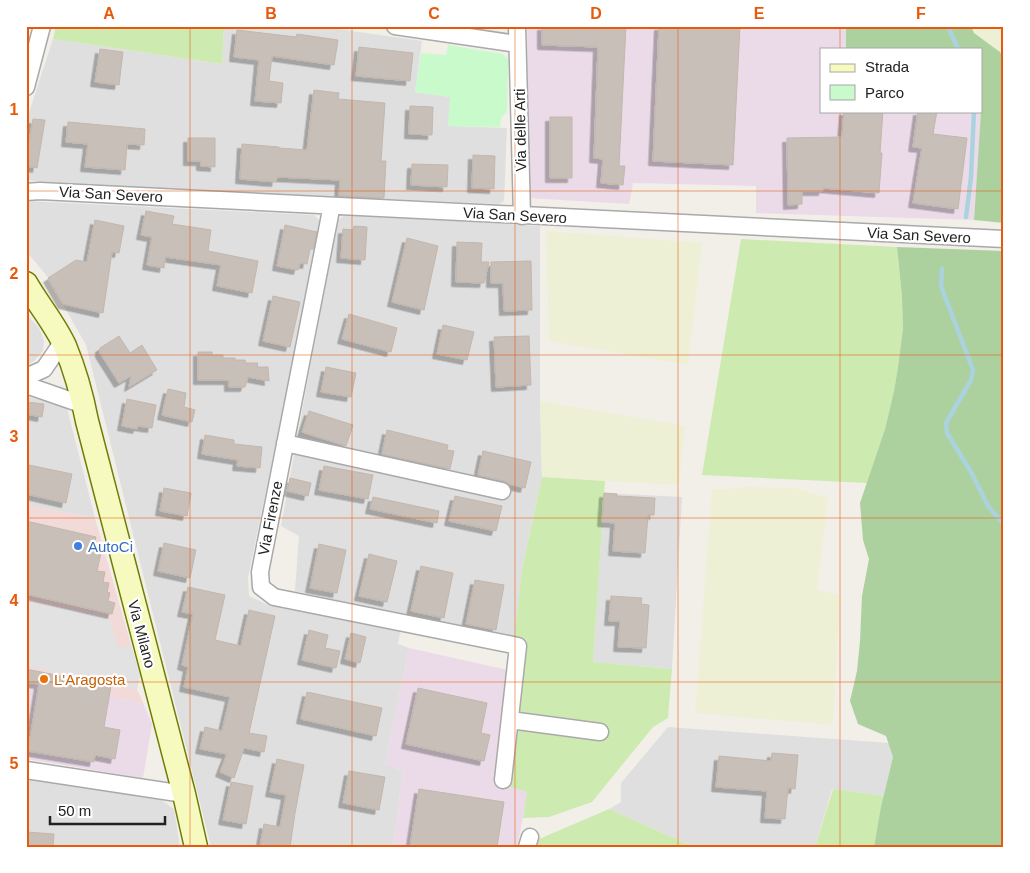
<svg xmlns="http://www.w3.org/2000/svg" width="1030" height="873" viewBox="0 0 1030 873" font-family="Helvetica,sans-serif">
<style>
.residential{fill:#e0dfdf}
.commercial{fill:#f2dad9}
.industrial{fill:#ebdbe8}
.farmland{fill:#eef0d5}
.grass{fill:#cdebb0}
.forest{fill:#add19e}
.park{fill:#c8facc}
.parking{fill:#e2e2e2}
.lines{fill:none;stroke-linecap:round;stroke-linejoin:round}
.stream{stroke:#aad3df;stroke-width:4.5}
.building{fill:#c7bfb8;stroke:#c4b6ab;filter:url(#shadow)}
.street-casing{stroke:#a9a9a9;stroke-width:19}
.secondary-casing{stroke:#707d05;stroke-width:25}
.street{stroke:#fff;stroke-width:16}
.secondary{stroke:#f7fabf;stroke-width:22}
.grid{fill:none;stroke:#e8590c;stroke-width:1;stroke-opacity:0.55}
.shop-dot{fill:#3f7fe0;stroke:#fff;stroke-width:2}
.food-dot{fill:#e8710a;stroke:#fff;stroke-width:2}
.labels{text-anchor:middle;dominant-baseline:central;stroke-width:4.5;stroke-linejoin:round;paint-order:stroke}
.street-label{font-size:15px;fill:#222;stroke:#fff}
.shop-label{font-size:15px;fill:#366cbe;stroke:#fff;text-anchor:start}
.food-label{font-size:15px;fill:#c56008;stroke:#fff;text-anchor:start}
.neatline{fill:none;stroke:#e8590c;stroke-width:2}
.grid-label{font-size:16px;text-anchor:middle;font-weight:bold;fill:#e8590c}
</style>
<defs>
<filter id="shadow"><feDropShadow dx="-4.5" dy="4.5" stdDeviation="0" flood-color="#0004"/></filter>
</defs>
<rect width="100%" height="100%" fill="#f2efe9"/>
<path class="residential" d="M224,26H317L422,41L415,92L451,97L448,126L507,128L504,201L499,204L301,195L82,187L26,180V122L53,39L222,64Z
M26,201L314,215L322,223L248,577L249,596L266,604L401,628L398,644L409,648L385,764L403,771L393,847H211L86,345L47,276L26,251Z
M346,214L540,226V401L542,477L522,569L515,639L295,591L299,536L281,526L337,221Z
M26,314L39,328L44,341L43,351L34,361L26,367Z
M26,396L67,408L95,518L26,505Z
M604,493L682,497L672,669L593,662Z
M668,727L889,743L893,757L884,796L832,789L815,847H694L609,809L621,802V783Z
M26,777L157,797L174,809L180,847H26Z"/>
<path class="commercial" d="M26,505L95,518L131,645L140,675L137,689L144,705L132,701L26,682Z"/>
<path class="industrial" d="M527,26H846V49H821V111H981L974,220L756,213V186L633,183L629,204L528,198Z
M409,648L512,671L499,784L528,792L517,847H393L403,771L385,764Z
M26,682L132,701L144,705L152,724L143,778L26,759Z"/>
<path class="farmland" d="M971,26H1004V59L1000,52L974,33Z
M546,231L702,243L688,365L549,341Z
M540,401L685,426L679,485L542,477Z
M747,487L796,488L828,498L817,590L840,595L833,725L695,713L712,490Z"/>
<path class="grass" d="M56,26H224L222,64L53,39Z
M741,239L897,247L902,297L903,328L898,367L894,391L885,429L867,483L702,475Z
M542,477L605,481L593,662L672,669L668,718L653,727L592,802L549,817L523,818L527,792L499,784L522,569Z
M833,789L884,796L874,847H815Z
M609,809L694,847H537L539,839Z"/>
<path class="forest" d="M846,26H971L974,33L1000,52L1004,59V223L974,220L981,111V49H846Z
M897,247L1004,251V847H874L881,807L893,757L886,736L858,724L850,701L857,671L860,641L862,596L869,559L863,540L860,503L885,429L894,391L898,367L903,328L902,297Z"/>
<path class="park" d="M448,45L502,54L508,59L507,111L501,118L500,127L448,126L450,97L415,92L421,53L446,55Z"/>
<path class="parking" d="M26,601L109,617L118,648L131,645L140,675L137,689L26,666Z"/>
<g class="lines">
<path class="stream" d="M948,26L958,49
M966,217L971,177L974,111
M942,269L941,286L973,370L971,380L946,423L947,433L971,472L988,506L1004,525"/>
</g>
<path class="building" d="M542,26H626L619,166H625L623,185L601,183L603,159L594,158L598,47L542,45Z
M659,26H740L733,165L653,161Z
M237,30L296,37L297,34L338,40L334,65L272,56L269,81L283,83L281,103L255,101L259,60L234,57Z
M359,47L413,53L410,81L356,76Z
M100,49L123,52L119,85L95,82Z
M314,90L339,93L338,99L385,103L381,161H386L384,198L339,196L340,180L277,177L276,182L240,179L242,144L279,147V148L307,150Z
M410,106L433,107L432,135L409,134Z
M844,111H883L880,153H882L879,193L823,188V191H802V204L788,205L787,138L842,137Z
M918,111H937L933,134L967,138L958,209L913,203L922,148L913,147Z
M550,117H572V178H550Z
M33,119L45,120L37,168L26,166V158Z
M68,122L145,129L144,145L127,144L125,170L85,167L88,144L66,142Z
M188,138H215V167L201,166V161H188Z
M473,155L495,156L494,189L472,188Z
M412,164L448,165L447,187L411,185Z
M146,211L174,216L172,224L211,230L208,251L258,261L252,293L217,286L221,265L165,257L164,268L147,265L152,237L141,235Z
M95,220L124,226L119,253L112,252L103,313L63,304L48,278L76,260L87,262Z
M285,225L317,232L313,249H310L307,264L300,263L298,270L277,266Z
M354,226L367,227L365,260L341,258L343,229L353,230Z
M407,238L438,246L424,310L392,302Z
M457,242L482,243L481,262H489L484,283L456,282Z
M531,261L532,310L504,311L503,283H491V262Z
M273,296L300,302L290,347L263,341Z
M349,314L397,328L391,352L342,339Z
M443,325L474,332L467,360L437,354Z
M119,336L130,353L142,345L157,370L129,387L131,376L119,383L100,353V348Z
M529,336L531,385L496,387L494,337Z
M198,352H212V355H223V358H235V360H245L246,363H258L257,367H268L269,381L248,377L245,387H229V380H198Z
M326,367L356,373L351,397L321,392Z
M168,389L186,393L184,407L195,410L192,422L162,415Z
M127,399L156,405L152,428L138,426L137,429L122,426Z
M26,402L44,404L42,417L26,414Z
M309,411L353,425L346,446L302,432Z
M387,430L448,445L447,450L454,451L450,469L382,454Z
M205,435L234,440V444L262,447L260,468L237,466L238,460L202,454Z
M483,451L531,462L525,488L509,484L504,481L478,475Z
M29,465L72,474L66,503L26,494V480Z
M324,466L373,475L368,499L319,490Z
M290,478L311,483L308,496L287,491Z
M164,488L191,493L187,516L160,511Z
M604,493L617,494V496L655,498L654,515H648L645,553L613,551L615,523L602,522Z
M455,496L502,506L496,531L449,521Z
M373,497L439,511L437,523L370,509Z
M26,521L96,537L93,551L101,553L97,571L105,572L103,582L109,583L107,592L110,593L108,601L115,603L112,614L26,594Z
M164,543L196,550L190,578L158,571Z
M319,544L346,550L337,593L310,588Z
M369,554L397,561L387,602L359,596Z
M421,566L453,573L444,618L411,611Z
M475,580L504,585L496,630L466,624Z
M188,587L225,595L215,640L241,646L249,610L275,616L249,733L267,736L264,752L244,748L234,778L220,772L227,754L200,749L205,727L222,731L230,697L184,687L188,667L182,665L193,614L182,612Z
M611,596L642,598L641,604L649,605L646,648L618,647L620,621H609Z
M309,630L328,635L325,648L340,651L336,668L302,660Z
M351,633L366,637L360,663L345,659Z
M26,669L111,686L104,727L120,730L115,759L95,755L94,762L28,751L39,684L26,682Z
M418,688L487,703L481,733L490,735L484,761L406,744Z
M307,692L382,708L376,736L301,719Z
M772,753L798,755L795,789L788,788L785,819L765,818L767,791L716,787L719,756L771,761Z
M277,759L304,765L295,813L290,847H260L264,824L280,827L286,795L270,792Z
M349,771L385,777L379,810L343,803Z
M231,782L253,786L246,824L223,820Z
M419,789L504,802L497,847H410Z
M26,832L54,834L53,847H26Z"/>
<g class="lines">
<defs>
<path id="street" d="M395,26L517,44
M517,26L522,216
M26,87L42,26
M26,192L40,191L1004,239
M330,206V215L260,572L261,587L274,597L518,646L503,780
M26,377L44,369L59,347
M26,385L78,403
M285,443L502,491
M510,720L600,732
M26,770L184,794
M527,847L530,837"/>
<path id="secondary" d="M26,283C38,304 55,324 65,346C75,370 82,395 87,421L184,794L196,847"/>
</defs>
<use href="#street" class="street-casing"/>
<use href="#secondary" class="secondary-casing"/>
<use href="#street" class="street"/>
<use href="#secondary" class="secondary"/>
</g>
<path class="grid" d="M190,26V847M352,26V847M515,26V847M678,26V847M840,26V49M840,111V847M26,191H1004M26,355H1004M26,518H1004M26,682H1004"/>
<circle class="shop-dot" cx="78" cy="546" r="5"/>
<circle class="food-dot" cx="44" cy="679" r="5"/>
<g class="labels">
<g class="street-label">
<text transform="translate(520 130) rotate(-91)">Via delle Arti</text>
<text transform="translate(111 194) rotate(3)">Via San Severo</text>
<text transform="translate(515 215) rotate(3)">Via San Severo</text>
<text transform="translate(919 235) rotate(3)">Via San Severo</text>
<text transform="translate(270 518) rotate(-79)">Via Firenze</text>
<text transform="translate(142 634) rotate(75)">Via Milano</text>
</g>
<g class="shop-label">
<text x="88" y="546">AutoCi</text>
</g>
<g class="food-label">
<text x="54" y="679">L'Aragosta</text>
</g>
</g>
<rect width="1030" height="873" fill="none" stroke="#ffffff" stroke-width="55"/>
<rect x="820" y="48" width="162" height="65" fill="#ffffff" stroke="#a7a7a7"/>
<rect x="830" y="64" width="25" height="8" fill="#f7fabf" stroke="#a7a7a7"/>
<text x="865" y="72" font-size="15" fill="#222222">Strada</text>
<rect x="830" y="85" width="25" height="15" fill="#c8facc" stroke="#a7a7a7"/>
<text x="865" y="98" font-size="15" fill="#222222">Parco</text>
<path d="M50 816v8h115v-8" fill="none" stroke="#222222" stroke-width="2.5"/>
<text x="58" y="816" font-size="15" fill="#222222" stroke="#ffffff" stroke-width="4" paint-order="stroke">50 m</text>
<rect x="28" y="28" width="974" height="818" class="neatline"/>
<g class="grid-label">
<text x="109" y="19">A</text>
<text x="271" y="19">B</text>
<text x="434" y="19">C</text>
<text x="596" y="19">D</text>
<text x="759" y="19">E</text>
<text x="921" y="19">F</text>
<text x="14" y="115">1</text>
<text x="14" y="279">2</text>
<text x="14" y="442">3</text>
<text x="14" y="606">4</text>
<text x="14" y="769">5</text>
</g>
</svg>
